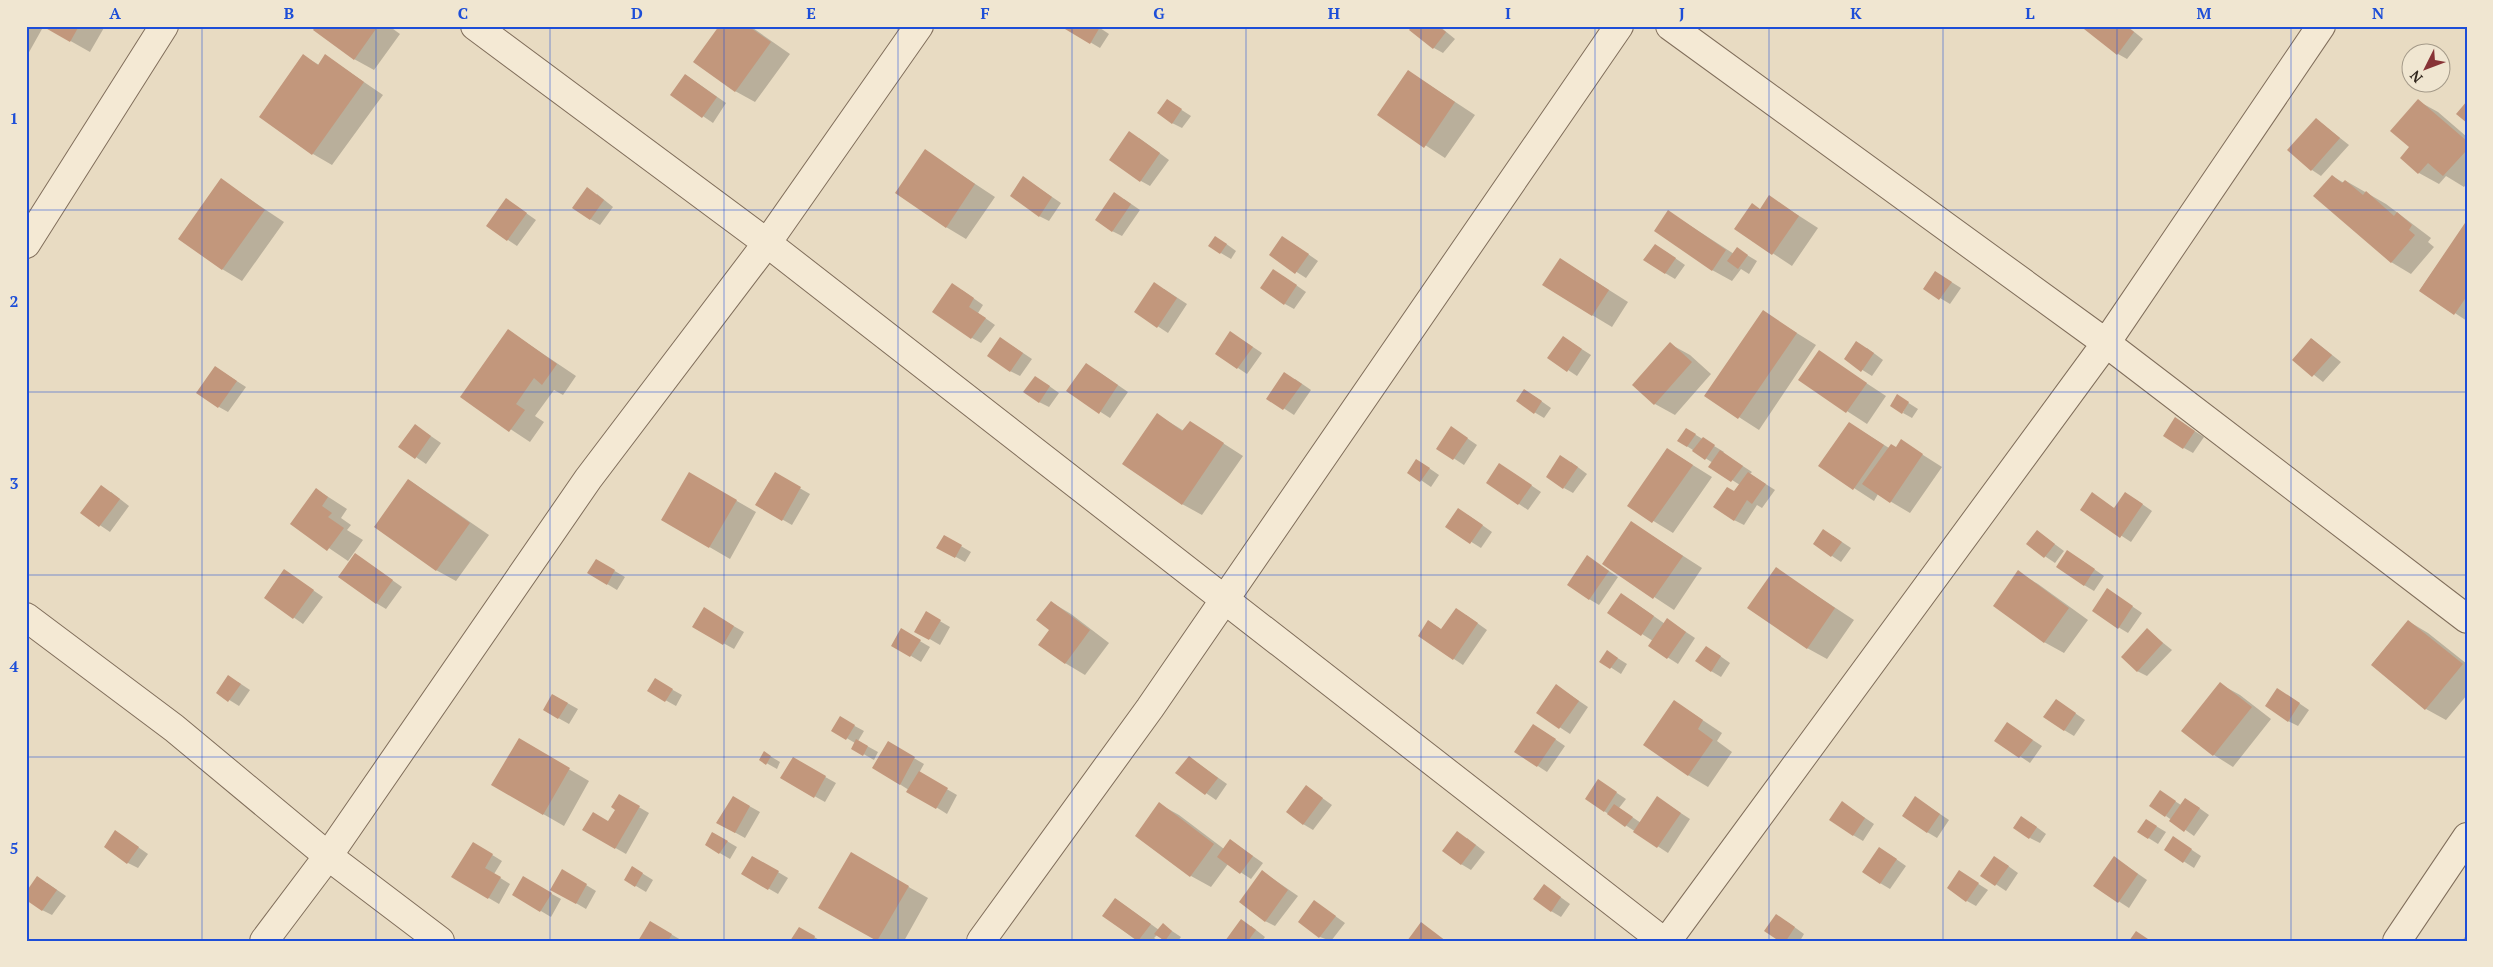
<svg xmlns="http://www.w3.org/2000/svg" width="2493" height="967" viewBox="0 0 2493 967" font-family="'PT Serif',serif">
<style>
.shadow{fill:#0003}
.building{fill:#c2977c}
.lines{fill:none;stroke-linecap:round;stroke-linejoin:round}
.street-casing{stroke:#806e5b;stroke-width:30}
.street{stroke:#f4e9d4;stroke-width:28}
.grid{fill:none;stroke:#1d4ed8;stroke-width:1;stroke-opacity:0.55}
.neatline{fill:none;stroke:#1d4ed8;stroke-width:2}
.grid-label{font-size:16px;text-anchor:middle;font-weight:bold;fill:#1d4ed8}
</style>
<rect width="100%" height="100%" fill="#e8dbc2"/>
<path class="shadow" d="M26,26H37L42,29L28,54Z
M44,26H105L90,52Z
M317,26H389L400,34L374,70L354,59Z
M720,26H750L790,54L755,102L735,91Z
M1063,26H1097L1109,34L1100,48Z
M1413,26H1439L1455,39L1443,53L1434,48Z
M2087,26H2127L2143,39L2127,59L2118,54Z
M304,56L319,65L326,56L383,95L332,165L313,154Z
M1408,71L1475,115L1445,158L1379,115Z
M686,75L726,103L713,123L672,95Z
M2418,101L2438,112L2467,137V183L2464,187L2446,176L2439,184L2419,173L2411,147Z
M1177,107L1191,116L1182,128L1172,123Z
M2316,119L2349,145L2321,176L2312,170Z
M1139,138L1169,160L1150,186L1141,181Z
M925,151L995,197L966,239L946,227Z
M2332,176L2344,183L2346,181L2386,204L2431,238L2428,242L2434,247L2411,274L2391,262Z
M221,180L284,222L242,281L222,269Z
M1033,184L1061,203L1049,221L1039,216Z
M597,194L613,207L600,225L590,219Z
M1770,197L1818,228L1792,266L1736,229L1761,210Z
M1124,199L1140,210L1122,236L1112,231Z
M516,206L536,220L517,246L487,226Z
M1669,212L1734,254L1747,255L1757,261L1749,274L1741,269L1732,281L1712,270Z
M2467,222V321L2420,290Z
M1225,243L1236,251L1231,259L1209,246Z
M1292,243L1318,261L1306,278L1270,255Z
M1665,251L1685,265L1675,279L1665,273Z
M1560,259L1628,302L1612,327L1592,315Z
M1283,276L1306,292L1294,309L1285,304Z
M1945,278L1961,288L1950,304L1925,289Z
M1164,289L1187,304L1168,333L1136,312Z
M962,290L983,305L978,313L995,325L981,343L972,338Z
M1763,312L1816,345L1759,430L1706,396Z
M509,331L576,376L563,395L554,390L535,416L544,422L530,442L462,397Z
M1563,337L1591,355L1577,376L1568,370Z
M1241,339L1262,353L1247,374L1238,368Z
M2312,339L2341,362L2323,382L2294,359Z
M1670,344L1690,355L1711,374L1675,415L1655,404L1634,385Z
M1011,345L1032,359L1020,376L1010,371Z
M1867,348L1883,360L1872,376L1845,359Z
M1819,352L1886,396L1867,424L1799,380Z
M215,367L246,387L228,412L219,407Z
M1096,370L1128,392L1110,418L1068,391Z
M1295,379L1311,390L1294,415L1268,398Z
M1045,383L1059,393L1049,407L1039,402Z
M1534,396L1551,408L1544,418L1534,412Z
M1907,402L1918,409L1912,418L1903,413Z
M1158,415L1184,431L1190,422L1243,456L1202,515L1182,504Z
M1849,423L1889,448H1896L1901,441L1942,467L1910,513L1878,494L1874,501L1820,466Z
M2185,425L2204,437L2193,453L2184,448Z
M1686,429L1724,452L1723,453L1752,472L1750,474L1775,490L1762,508L1757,505L1744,525L1734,520L1735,493L1740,485L1710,466L1713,463L1679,441Z
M425,432L441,443L426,464L400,446Z
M1461,434L1477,445L1464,465L1438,448Z
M1667,449L1712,477L1673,533L1629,506Z
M1571,462L1587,474L1573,493L1564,488Z
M1426,466L1439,475L1431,487L1409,472Z
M1510,471L1541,492L1528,510L1488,483Z
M690,474L756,512L730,559L663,520Z
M775,474L810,494L792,525L757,505Z
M409,480L489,535L456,581L436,570Z
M316,489L347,509L341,518L351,525L347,530L363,540L348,561L292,523Z
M111,492L129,506L110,532L82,513Z
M2135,499L2152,511L2131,542L2082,510L2102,500L2115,509Z
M1468,515L1492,532L1481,548L1446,526Z
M1632,523L1702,568L1674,610L1604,564Z
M2037,531L2064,551L2055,563L2027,544Z
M944,536L971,552L965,562L938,547Z
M1833,536L1851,548L1841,562L1814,544Z
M2078,558L2104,576L2094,591L2084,585Z
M596,560L625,577L617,590L589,573Z
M365,561L402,587L386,609L376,603Z
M1597,563L1618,577L1599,605L1589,599Z
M1776,569L1854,620L1827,659L1807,648Z
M2018,572L2038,584L2088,620L2064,653L2044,642Z
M294,577L323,597L303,624L265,597Z
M2117,596L2142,613L2128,633L2118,627Z
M1631,600L1665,624L1668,620L1695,638L1678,664L1650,646L1653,641L1642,634Z
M1051,602L1071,614L1109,643L1085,675L1065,663L1051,629Z
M704,609L744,632L734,649L694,627Z
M926,613L950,627L940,645L916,631Z
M1466,615L1487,630L1463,665L1454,659L1429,621L1442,630Z
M2408,621L2428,633L2467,664V695L2446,720L2426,709L2372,664Z
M901,630L930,647L921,662L893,645Z
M2147,630L2172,650L2147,676L2137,671Z
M1608,652L1627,664L1621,674L1601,661Z
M1716,653L1730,663L1721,677L1711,671Z
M655,680L682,695L676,706L649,691Z
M238,682L250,690L239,706L218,693Z
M2220,684L2240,695L2271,719L2233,767L2214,755L2183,731Z
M1566,692L1588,707L1570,734L1538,713Z
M553,695L578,709L569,724L544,710Z
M2287,695L2309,710L2298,726L2288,721Z
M2056,700L2085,720L2074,736L2064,730Z
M1674,701L1722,733L1717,741L1732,752L1708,787L1688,775Z
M840,718L864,731L858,741L878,752L874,760L853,748L855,743L833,730Z
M2017,730L2042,746L2030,763L1996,740Z
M1543,731L1565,746L1547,772L1515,751Z
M519,740L589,781L564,826L493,785Z
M888,743L924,764L919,773L957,795L947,814L874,768Z
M765,753L780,762L777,769L761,760Z
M1189,757L1227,784L1216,800L1177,773Z
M793,759L836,783L825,802L782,778Z
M1307,787L1332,805L1313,830L1303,824Z
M1608,787L1626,799L1619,808L1641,823L1667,804L1690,819L1668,853L1604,811Z
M620,796L649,813L626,854L584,830L609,823L616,809Z
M733,797L760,812L745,838L718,823Z
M2170,798L2181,805H2195L2209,815L2194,836L2166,816Z
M1159,804L1179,815L1224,849L1230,840L1263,863L1251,879L1228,864L1211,887L1191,876Z
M1925,804L1949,820L1937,838L1927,832Z
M1852,809L1874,824L1863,841L1853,835Z
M2031,823L2046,834L2040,843L2030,838Z
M2156,826L2166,832L2158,844L2139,832Z
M713,833L737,847L730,859L706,845Z
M125,838L148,854L138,868L128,863Z
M1467,838L1485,852L1471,870L1461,864Z
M473,843L502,861L494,874L510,884L499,904L453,877Z
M2183,844L2201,856L2194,868L2166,850Z
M851,854L928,898L904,941H877Z
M1889,854L1906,866L1890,889L1880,883Z
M753,857L788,878L778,894L743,874Z
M2004,863L2018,873L2006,891L1982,875Z
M2124,864L2147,880L2129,908L2095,886Z
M632,867L653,880L646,892L626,880Z
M563,871L596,891L586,909L552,889Z
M1263,872L1298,896L1275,926L1265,921Z
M523,878L561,899L551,917L514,895Z
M1969,878L1988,890L1976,906L1967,901Z
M47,883L66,896L52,915L42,910Z
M1544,885L1570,904L1561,917L1551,911Z
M1116,899L1159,930L1163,925L1181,937L1178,941H1165L1157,935L1154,938L1159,941H1137L1104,916Z
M1324,908L1345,923L1331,941L1320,937L1300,921Z
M1786,921L1804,934L1800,941H1781Z
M650,922L681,940V941H640Z
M1251,926L1265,937L1262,941H1226Z
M799,928L821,941H792Z
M2467,934V941H2462Z"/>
<path class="building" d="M42,26H79L70,42Z
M316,26H378L354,60L313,30Z
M719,26H748L771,42L735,92L693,62Z
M1060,26H1099L1100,27L1090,44Z
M1412,26H1438L1446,32L1433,49L1409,30Z
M2086,26H2126L2134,32L2117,55L2084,29Z
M303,54L318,65L325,54L364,82L312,155L259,117Z
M1408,70L1455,102L1424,148L1377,115Z
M685,74L717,97L702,118L670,95Z
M1167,99L1182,109L1172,124L1157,113Z
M2418,99L2467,141V150L2443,176L2428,163L2418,174L2400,158L2409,147L2390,131Z
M2467,101V123L2456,114Z
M2316,118L2340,138L2311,171L2287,150Z
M1129,131L1160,153L1140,182L1109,160Z
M925,149L975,184L946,228L895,193Z
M2332,175L2342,183L2345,180L2363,195L2366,191L2394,216L2397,212L2412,225L2409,230L2415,235L2391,263L2313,196Z
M1023,176L1052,197L1039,217L1010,196Z
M221,178L265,210L222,270L178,239Z
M587,187L604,200L590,220L572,208Z
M1114,192L1131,204L1112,232L1095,220Z
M1769,195L1799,216L1772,255L1734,229L1752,203L1760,209Z
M506,198L527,213L507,241L486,226Z
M1668,210L1726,250L1712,271L1654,231Z
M2467,220V296L2454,315L2419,291Z
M1215,236L1227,244L1220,254L1208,246Z
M1282,236L1309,254L1295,274L1269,255Z
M1655,244L1676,258L1665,274L1643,260Z
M1737,247L1748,255L1738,269L1727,261Z
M1560,258L1609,290L1592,316L1542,285Z
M1273,269L1297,285L1284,305L1260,288Z
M1935,271L1952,282L1939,300L1923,289Z
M1154,282L1177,298L1157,328L1134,312Z
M952,283L974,298L969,307L986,318L971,339L932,312Z
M1763,310L1797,333L1738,419L1704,396Z
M508,329L557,364L542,385L534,378L516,404L525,410L509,432L460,397Z
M1230,331L1253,347L1237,369L1215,354Z
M1563,336L1582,349L1567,372L1547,358Z
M1000,337L1023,353L1010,372L987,356Z
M2311,338L2332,355L2312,377L2292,360Z
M1856,341L1874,353L1861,372L1844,359Z
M1670,342L1692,362L1654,405L1632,385Z
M1819,350L1867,383L1846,413L1798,380Z
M1086,363L1118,385L1099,414L1066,391Z
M215,366L237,381L218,408L196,393Z
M1284,372L1302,384L1283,410L1266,399Z
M1035,376L1050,386L1039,403L1023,392Z
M1524,389L1542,401L1534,414L1516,401Z
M1897,394L1909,402L1902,414L1890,406Z
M1157,413L1182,431L1190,421L1224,443L1182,505L1122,464Z
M2175,417L2195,431L2183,449L2163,436Z
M1849,422L1884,445L1853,490L1818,466Z
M415,424L431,436L415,459L398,447Z
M1451,426L1468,438L1453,460L1436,449Z
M1686,428L1696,434L1687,447L1677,441Z
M1703,437L1715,445L1705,460L1692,451Z
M1901,439L1923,454L1890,503L1862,484L1891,444L1896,447Z
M1667,448L1693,465L1652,523L1627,506Z
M1720,450L1743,466L1731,482L1708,467Z
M1560,455L1578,467L1563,489L1546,477Z
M1416,459L1430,468L1420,482L1407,473Z
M1499,463L1532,485L1518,505L1486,483Z
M689,472L737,500L709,548L661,520Z
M775,472L801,487L782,521L755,505Z
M1748,472L1766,484L1752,504L1747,500L1734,521L1713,507L1727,487L1734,491Z
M408,479L470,523L436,571L374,527Z
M101,485L120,499L99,527L80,513Z
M316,488L328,497L322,506L332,513L328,517L344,528L327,551L290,524Z
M2092,492L2114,508L2125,492L2143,504L2120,538L2080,510Z
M1458,508L1483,525L1470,544L1445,527Z
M1631,521L1683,556L1653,599L1602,564Z
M1823,529L1842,542L1831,557L1813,544Z
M2037,530L2055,544L2044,558L2026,544Z
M944,535L962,545L955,558L936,548Z
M2067,550L2095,569L2084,586L2056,567Z
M355,553L393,580L376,604L338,577Z
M1587,555L1609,571L1589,600L1567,585Z
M596,559L615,570L607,585L587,573Z
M1776,567L1835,608L1807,649L1747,608Z
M284,569L314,590L293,619L264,598Z
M2018,570L2069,608L2044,643L1993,606Z
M2107,588L2133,606L2118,629L2092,611Z
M1621,593L1654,616L1641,636L1607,613Z
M1051,601L1090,630L1065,664L1038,645L1049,630L1036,620Z
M704,607L734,626L723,645L692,627Z
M1456,608L1478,623L1453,660L1418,636L1428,620L1441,629Z
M926,611L941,620L929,640L914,632Z
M1667,618L1686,632L1667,659L1648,646Z
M2408,620L2463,664L2425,710L2371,665Z
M901,628L921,640L910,657L891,646Z
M2147,628L2163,643L2137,672L2121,657Z
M1706,646L1721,656L1711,672L1695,661Z
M1607,650L1618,658L1610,669L1599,662Z
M228,675L241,684L228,702L216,693Z
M655,678L673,689L665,702L647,691Z
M2220,682L2252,707L2213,756L2181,731Z
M1556,684L1579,701L1559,729L1536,713Z
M2277,688L2300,703L2288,722L2265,706Z
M552,694L568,703L558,719L543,710Z
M2056,699L2076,713L2064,731L2043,717Z
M1674,700L1703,720L1698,729L1713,740L1688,776L1643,745Z
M840,716L855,725L846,740L831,731Z
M2007,722L2033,740L2019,758L1994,741Z
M1533,724L1556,739L1537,767L1514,752Z
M519,738L570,768L543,815L491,785Z
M856,739L868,746L863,756L851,749Z
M888,741L915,757L900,785L872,768Z
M764,751L771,756L766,765L759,760Z
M1189,756L1218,778L1205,795L1175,773Z
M793,757L826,776L814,798L780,778Z
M919,771L948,788L936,809L906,792Z
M1598,779L1617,792L1604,812L1585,799Z
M1306,785L1323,798L1303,825L1286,812Z
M2160,790L2176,801L2165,817L2149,806Z
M619,794L640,806L615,849L582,830L593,812L608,821L615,810L611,807Z
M733,796L750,806L735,833L716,823Z
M1657,796L1681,813L1657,848L1633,832Z
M1915,796L1940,814L1927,833L1902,816Z
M2185,798L2200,808L2184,832L2169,821Z
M1842,801L1865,818L1853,836L1829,820Z
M1159,802L1214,844L1190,877L1135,836Z
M1614,804L1633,817L1625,827L1607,814Z
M2021,816L2037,827L2029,839L2013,828Z
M2146,819L2157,826L2148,839L2137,832Z
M115,830L139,847L127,864L104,847Z
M1457,831L1476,845L1461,865L1442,851Z
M712,832L728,841L719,854L705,845Z
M2173,836L2192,849L2183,863L2164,850Z
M1230,839L1253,856L1240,874L1217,857Z
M473,842L493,854L485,868L501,877L488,899L451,877Z
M1879,847L1897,859L1880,884L1862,872Z
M851,852L909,886L877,941L818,908Z
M752,856L779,871L768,890L741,874Z
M1994,856L2009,866L1995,886L1980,876Z
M2114,856L2138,874L2118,903L2093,886Z
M632,866L643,873L635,887L624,880Z
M562,869L587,884L576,904L550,890Z
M1262,870L1288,890L1265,922L1239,902Z
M1959,870L1979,883L1966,902L1947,888Z
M37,876L57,890L42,911L26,900V892Z
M523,876L552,893L540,912L512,895Z
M1544,884L1561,897L1551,912L1533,899Z
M1115,898L1151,924L1138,941L1102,916Z
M1314,900L1336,916L1319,938L1298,922Z
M1776,914L1795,927L1786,941H1779L1764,931Z
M1241,919L1256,930L1248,941H1225Z
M650,921L672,934L668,941H638Z
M1421,922L1446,941H1407Z
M1163,923L1172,931L1165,941L1154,934Z
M799,927L815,936L813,941H790Z
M2136,931L2151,941H2129Z"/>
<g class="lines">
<defs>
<path id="street" d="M475,26L767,243L1663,941
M1670,26L2106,343L2467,619
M26,244L164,26
M26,617L174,728L328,856L440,941
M264,941L328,856L588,479L767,243L919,26
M981,941L1150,708L1619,26
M1667,941L2106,343L2321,26
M2397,941L2467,837"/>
</defs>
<use href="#street" class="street-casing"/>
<use href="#street" class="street"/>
</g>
<path class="grid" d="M202,26V941M376,26V941M550,26V941M724,26V941M898,26V941M1072,26V941M1246,26V941M1421,26V941M1595,26V941M1769,26V941M1943,26V941M2117,26V941M2291,26V941M26,210H2467M26,392H2467M26,575H2467M26,757H2467"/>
<rect width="2493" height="967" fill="none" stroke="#f0e6d1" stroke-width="55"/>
<g transform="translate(2426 68) rotate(228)"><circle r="24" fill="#f0e6d1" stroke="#a49a89"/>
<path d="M0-4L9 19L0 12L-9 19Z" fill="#873336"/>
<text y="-8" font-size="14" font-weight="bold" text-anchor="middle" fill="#31271e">N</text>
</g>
<rect x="28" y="28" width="2438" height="912" class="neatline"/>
<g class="grid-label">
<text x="115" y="19">A</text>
<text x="289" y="19">B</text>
<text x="463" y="19">C</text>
<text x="637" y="19">D</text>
<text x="811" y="19">E</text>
<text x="985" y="19">F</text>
<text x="1159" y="19">G</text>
<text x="1334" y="19">H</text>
<text x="1508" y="19">I</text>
<text x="1682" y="19">J</text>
<text x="1856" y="19">K</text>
<text x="2030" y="19">L</text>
<text x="2204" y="19">M</text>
<text x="2378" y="19">N</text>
<text x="14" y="124">1</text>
<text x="14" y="307">2</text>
<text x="14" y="489">3</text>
<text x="14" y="672">4</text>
<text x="14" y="854">5</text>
</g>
</svg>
